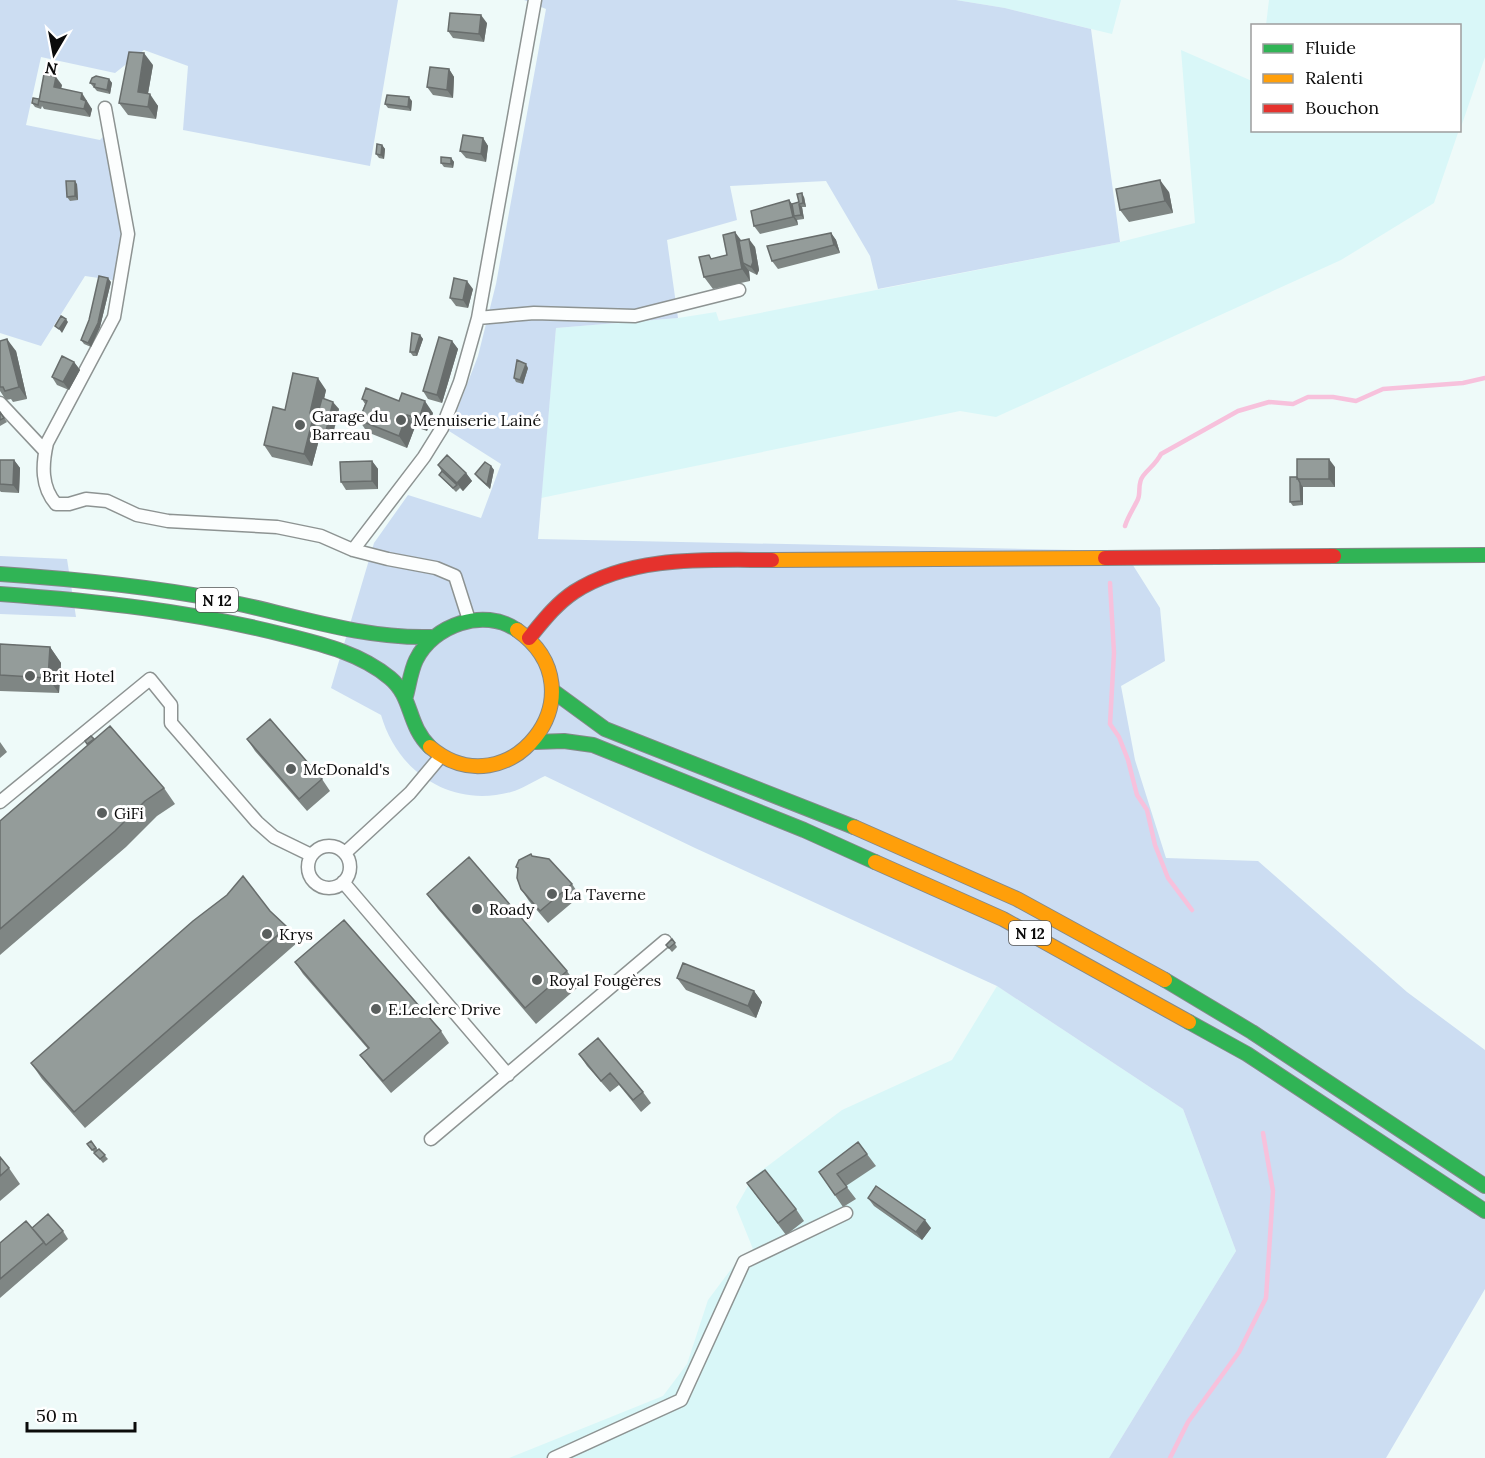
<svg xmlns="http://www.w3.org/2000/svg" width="1485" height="1458" viewBox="0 0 1485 1458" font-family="Lora,serif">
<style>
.farmland{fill:#d9f7f8}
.green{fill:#ccddf2}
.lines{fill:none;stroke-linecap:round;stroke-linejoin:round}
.stream{stroke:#f7c1dc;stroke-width:4.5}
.street-casing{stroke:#8d9392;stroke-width:15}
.fast-casing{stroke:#848989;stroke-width:16}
.slow-casing{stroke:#848989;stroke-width:16}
.jam-casing{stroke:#848989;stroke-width:16}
.street{stroke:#fcfefe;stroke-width:12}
.fast{stroke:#30b455;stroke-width:14}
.slow{stroke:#ff9f0a;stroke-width:14}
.jam{stroke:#e5322d;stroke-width:14}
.wall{fill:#7f8684}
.shaded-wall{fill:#686d6c}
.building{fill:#949c9a;stroke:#686d6c;stroke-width:1.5}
.poi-dot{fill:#5a5f5e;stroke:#fff;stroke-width:2}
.labels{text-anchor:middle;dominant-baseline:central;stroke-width:6;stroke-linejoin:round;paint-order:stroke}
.shield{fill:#fff;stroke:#545454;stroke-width:1.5}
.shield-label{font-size:15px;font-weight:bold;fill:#0b0b0b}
.poi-label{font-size:16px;fill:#0b0b0b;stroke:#fff;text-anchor:start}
</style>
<rect width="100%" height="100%" fill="#eefaf9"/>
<path class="farmland" d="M956,0H1121L1112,34L1005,8Z
M1269,0H1485V57L1460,130V26L1266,25Z
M1181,50L1252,81V130H1459L1434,203L1341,260L996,417L960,411L541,498L556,328L678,318L716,312L719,321L1120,242L1195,223Z
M997,986L1183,1109L1236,1251L1109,1458H509L663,1396L687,1364L708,1300L732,1268L753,1249L736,1207L753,1177L842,1110L952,1060Z"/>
<path class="green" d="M0,0H398L370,166L183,130L188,66L144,50L115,73L41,57L26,125L100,140L115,124L135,234L126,282L85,276L41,346L0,333Z
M524,0H956L1005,8L1091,29L1120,242L878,289L870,256L826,181L730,186L737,220L667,240L678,318L556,328L538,539L1124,551L1160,608L1165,661L1121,686L1135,760L1166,858L1258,861L1407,992L1485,1050V1289L1386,1458H1109L1236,1251L1183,1109L997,986L695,848L545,776C534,781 522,789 511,792C451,808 398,773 381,715L331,688L374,543L408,495L481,518L501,464L449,431L478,356L496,284L546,9Z
M0,556L67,559L76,617L0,614Z"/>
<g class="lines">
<path class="stream" d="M1125,526C1128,516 1134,508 1138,499C1141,492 1137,484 1143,476C1149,468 1156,464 1161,454L1238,411L1269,402L1293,404L1308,397H1333L1356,401L1383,389L1463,383L1485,378
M1110,583L1114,653L1110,724L1119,737L1128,760L1137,795L1147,810L1155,845L1168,878L1192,910
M1170,1458L1188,1422L1239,1352L1266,1298L1273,1191L1263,1133"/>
<defs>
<path id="street" d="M105,108L128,234L114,317L47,443C42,465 41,487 56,504H69L86,499L107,501L137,515L168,521L277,527L321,536L353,550L388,559L436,568L455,576L469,620
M478,318L534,313L635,316L739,290
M0,403L45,451
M353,550L424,457L442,428L460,382L478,318L535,0
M0,802L150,679L171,705V723L257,822L274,837L311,855
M308 867a21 21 0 1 1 42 0a21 21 0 1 1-42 0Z
M345,853L410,793L441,756
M343,882L508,1075
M431,1139L665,941
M554,1458L681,1400L744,1262L846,1213"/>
<path id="fast" d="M1334,556L1485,555
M0,574C74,579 148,586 221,600C291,614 359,639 431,637
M0,594C96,601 191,611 285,635C321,644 360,653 390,678C413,697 407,725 430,747
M553,691L605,729L854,827
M406,696C409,685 411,670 416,660C433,625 484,607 517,630
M535,742L564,741L593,745L804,830L875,862
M1165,980L1252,1032L1485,1186
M1189,1022L1247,1054L1485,1211"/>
<path id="slow" d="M772,560L1105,558
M430,747C508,813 605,692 517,630
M854,827L1017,899L1165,980
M875,862L1003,919L1189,1022"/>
<path id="jam" d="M1105,558L1334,556
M529,638C543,621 556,604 574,592C631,555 707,560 772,560"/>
</defs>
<use href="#street" class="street-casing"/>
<use href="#fast" class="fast-casing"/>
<use href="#slow" class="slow-casing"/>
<use href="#jam" class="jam-casing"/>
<use href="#street" class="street"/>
<use href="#fast" class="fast"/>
<use href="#slow" class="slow"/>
<use href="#jam" class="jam"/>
</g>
<path class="wall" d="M487,23L484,42L453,38L448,31Z
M153,65L148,94L158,106L156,119L128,115L119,103Z
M449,69L454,77L453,98L433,95L427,87Z
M109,79L112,83L110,94L97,91L90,83Z
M62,85L61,89L87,101V103L92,109L90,117L44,109L42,106L41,109L35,107L32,103Z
M412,101L411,111L388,108L385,104Z
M483,138L488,146L486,162L466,158L460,151Z
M382,145L385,149L384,159L379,158L376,154Z
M451,158L454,162L453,168L444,167L441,163Z
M77,184L78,200L70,201L67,197Z
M1169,192L1173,213L1129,222L1120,210Z
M804,197L806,207H802L804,219L797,220L798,225L760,234L754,226L789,200L792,204L799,202Z
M831,233L836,240L840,253L778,269L772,261Z
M741,240L755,247L759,270L757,275L749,271L750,281L713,289L704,277Z
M111,282L100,327L91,347L84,344L81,340Z
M473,289L468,308L456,306L450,298Z
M420,335L423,339L417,356H413L410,352Z
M0,341L16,351L27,399L13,402L11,399L6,400L0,391Z
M452,341L458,349L442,403L428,399L423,391Z
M74,362L80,370L69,390L57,385L52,377Z
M528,368L523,384L516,382L514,378Z
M326,390L324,399L339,409L334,431L339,434L342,438L337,441L320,436L312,466L272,457L264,445L285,410Z
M362,399L399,401L433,413L427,431L415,427L407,448L367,432L359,420L365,404Z
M0,412L7,422L0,426Z
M0,460H14L20,468L19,493L1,492L0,491Z
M372,461L378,469V489L346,490L341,482Z
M438,465L466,473L472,481L463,491L460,488L456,492L439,475L442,472Z
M491,466L494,470L490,489L478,478L475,474Z
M1335,467V487H1303V505L1293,506L1290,502L1297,477Z
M0,644L50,647L61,663L59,693L0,691Z
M247,739L322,779L330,791L307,811L255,751Z
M94,740L164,788L175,804L157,816L126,847L0,955V821L88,745L85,741Z
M0,742L7,752L0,758Z
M531,854L533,857L572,884L580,896L548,923L529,901L521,889L518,870L516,867Z
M427,894L567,971L578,987L536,1024L438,909Z
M270,911L287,927L298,942L85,1128L42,1079L31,1063Z
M672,939L677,947L672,952L666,945Z
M295,962L441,1031L449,1043L391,1093L369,1067L360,1055L368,1049L303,974Z
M677,978L754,991L762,1002L756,1018L686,990Z
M579,1054L643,1092L651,1103L641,1112L619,1085L610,1092L587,1066Z
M91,1141L98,1150L99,1149L108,1159L103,1163L87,1144Z
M858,1142L876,1166L846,1186L856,1199L843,1207L819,1172Z
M0,1157L9,1168L20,1184L0,1201Z
M747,1183L796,1209L804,1221L786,1235Z
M868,1198L931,1228L922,1240L874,1206Z
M63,1231L68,1239L0,1298V1243Z"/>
<path class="shaded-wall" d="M481,15L487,23L484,42L479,34Z
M144,53L153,65L146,104L138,92Z
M449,69L454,77L453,98L447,90Z
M56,77L62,85L59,95L54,87Z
M109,79L112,83L110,94L107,90Z
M82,93L92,109L90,117L84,109L81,99Z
M150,94L158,106L156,119L148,107Z
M409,97L412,101L411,111L408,107Z
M483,138L488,146L486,162L481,154Z
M382,145L385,149L384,159L381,155Z
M451,158L454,162L453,168L451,164Z
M1160,180L1169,192L1173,213L1165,201Z
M75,181L77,184L78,200L75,196Z
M802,193L804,197L806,207L803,203Z
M789,200L795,208L794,216L797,220L798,225L793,217Z
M799,204L802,207L804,219L801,215Z
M735,232L744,244L743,263L749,271L750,281L742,269Z
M831,233L836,240L840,253L834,245Z
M749,239L755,247L759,270L757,275L751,267Z
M108,278L111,282L100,327L91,347L88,343Z
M467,281L473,289L468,308L463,300Z
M66,319L68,322L62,333L59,329Z
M420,335L423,339L417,356L415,352Z
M7,339L16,351L27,399L19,387Z
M452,341L458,349L442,403L437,395Z
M74,362L80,370L69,390L63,382Z
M526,364L528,368L523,384L520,380Z
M318,378L326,390L319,421L314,428L320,436L312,466L304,454L310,413Z
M425,401L433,413L427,431L419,419Z
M333,402L339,409L332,436L329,435L326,431Z
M407,415L415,427L407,448L399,436Z
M1329,459L1335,467V487L1329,479Z
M14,460L20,468L19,493L13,485Z
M372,461L378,469V489L372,481Z
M491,466L494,470L490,489L487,485Z
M466,473L472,481L463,491L457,483Z
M1300,483L1303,487V505L1301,501Z
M50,647L61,663L59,693L48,678Z
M754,991L762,1002L756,1018L748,1006Z
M925,1220L931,1228L922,1240L916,1232Z"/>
<path class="building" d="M450,13L481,15L479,34L448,31Z
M129,52L144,53L138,92L150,94L148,107L119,103Z
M430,67L449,69L447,90L427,87Z
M44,74L56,77L54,87L82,93L81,99L86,101L84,109L39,101Z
M96,76L109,79L107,90L94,87L95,84L90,83L92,78Z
M387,95L409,97L408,107L385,104Z
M33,98L39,99L38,105L32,103Z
M463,135L483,138L481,154L460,151Z
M377,144L382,145L381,155L376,154Z
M441,157L451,158V164L441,163Z
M1160,180L1165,201L1120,210L1116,189Z
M66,181H75V196L67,197Z
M802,193L803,203L799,204L801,215L794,216L792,204L799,202L797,194Z
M789,200L793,217L754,226L751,211Z
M735,232L742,269L704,277L699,257L709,255L711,259L727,255L723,235Z
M831,233L834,245L772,261L767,246Z
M749,239L753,262L751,267L743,263L739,241Z
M99,276L108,278L98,323L88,343L81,340L89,320Z
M454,278L467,281L463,300L450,298Z
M61,316L66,319L59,329L55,326Z
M412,333L420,335L415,352H410Z
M439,337L452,341L437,395L423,391Z
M7,339L19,387L5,391L3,387H0V341Z
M62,356L74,362L63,382L52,377Z
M517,360L526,364L520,380L514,378Z
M293,373L318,378L310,413L314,414L304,454L264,445L273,407L285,410Z
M366,388L399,401L402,393L425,401L419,419L407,415L399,436L359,420L367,401L362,399Z
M322,398L333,402L326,431L314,428Z
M0,412L4,418L0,420Z
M330,430L339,434L335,437L329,435Z
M447,455L466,473L457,483L438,465Z
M1297,459H1329V479H1297Z
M0,460H14L13,485L0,484Z
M372,461V481L341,482L340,462Z
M485,462L491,466L487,485L475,474Z
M442,471L457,485L453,488L439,475Z
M1290,477H1297L1300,483L1301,501L1290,502Z
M0,644L50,647L48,678L0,675Z
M270,719L322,779L299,799L247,739Z
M110,726L164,788L145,801L115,831L0,929V821Z
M91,736L94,739L87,744L85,741Z
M531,854L532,856L549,859L572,884L540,911L521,889L517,878L518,868L516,867L519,860Z
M469,857L567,971L525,1008L427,894Z
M243,876L270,911L287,927L74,1112L31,1063L193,921L227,895Z
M344,920L441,1031L383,1081L360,1055L369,1048L295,962Z
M672,939L675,943L669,948L666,945Z
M683,963L754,991L748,1006L677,978Z
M598,1038L643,1092L633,1100L610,1073L601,1081L579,1054Z
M91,1141L96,1148L92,1150L87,1144Z
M858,1142L867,1154L837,1174L847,1187L835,1195L819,1172Z
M99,1149L105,1155L100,1159L94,1153Z
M0,1157L9,1168L0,1176Z
M765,1170L796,1209L778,1223L747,1183Z
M876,1186L925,1220L916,1232L868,1198Z
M48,1214L63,1231L46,1245L32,1228Z
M26,1221L44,1242L0,1279V1243Z"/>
<g class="poi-dot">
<circle cx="401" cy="420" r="6"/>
<circle cx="300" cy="425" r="6"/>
<circle cx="30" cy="676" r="6"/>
<circle cx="291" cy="769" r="6"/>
<circle cx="102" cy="813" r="6"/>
<circle cx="552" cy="894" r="6"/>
<circle cx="477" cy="909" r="6"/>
<circle cx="267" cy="934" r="6"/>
<circle cx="537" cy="980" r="6"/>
<circle cx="376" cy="1009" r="6"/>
</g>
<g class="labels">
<g class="shield">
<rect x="196" y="588" width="42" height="24" rx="4.5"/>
<rect x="1009" y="921" width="42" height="24" rx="4.5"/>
</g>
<g class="shield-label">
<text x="217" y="600">N 12</text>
<text x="1030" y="933">N 12</text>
</g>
<g class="poi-label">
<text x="312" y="416">Garage du<tspan x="312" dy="18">Barreau</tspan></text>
<text x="413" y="420">Menuiserie Lainé</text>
<text x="42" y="676">Brit Hotel</text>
<text x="303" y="769">McDonald's</text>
<text x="114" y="813">GiFi</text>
<text x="564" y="894">La Taverne</text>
<text x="489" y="909">Roady</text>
<text x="279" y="934">Krys</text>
<text x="549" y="980">Royal Fougères</text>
<text x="388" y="1009">E.Leclerc Drive</text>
</g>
</g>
<rect x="1251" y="24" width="210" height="108" fill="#ffffff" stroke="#9d9d9d" stroke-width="1.5"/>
<rect x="1263" y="44" width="30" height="9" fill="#30b455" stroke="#9d9d9d" stroke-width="1.5"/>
<text x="1305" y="54" font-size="18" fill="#0b0b0b">Fluide</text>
<rect x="1263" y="74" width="30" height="9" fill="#ff9f0a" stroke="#9d9d9d" stroke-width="1.5"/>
<text x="1305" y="84" font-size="18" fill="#0b0b0b">Ralenti</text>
<rect x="1263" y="104" width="30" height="9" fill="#e5322d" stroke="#9d9d9d" stroke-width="1.5"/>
<text x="1305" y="114" font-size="18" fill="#0b0b0b">Bouchon</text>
<g transform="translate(54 54) rotate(190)" stroke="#ffffff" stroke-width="4.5" paint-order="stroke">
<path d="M0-4.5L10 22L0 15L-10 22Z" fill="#0b0b0b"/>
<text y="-9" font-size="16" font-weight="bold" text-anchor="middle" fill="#0b0b0b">N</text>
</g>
<path d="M27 1422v9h108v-9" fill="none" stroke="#0b0b0b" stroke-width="3"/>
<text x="36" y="1422" font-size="18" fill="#0b0b0b" stroke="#ffffff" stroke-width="4.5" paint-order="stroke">50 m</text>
</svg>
